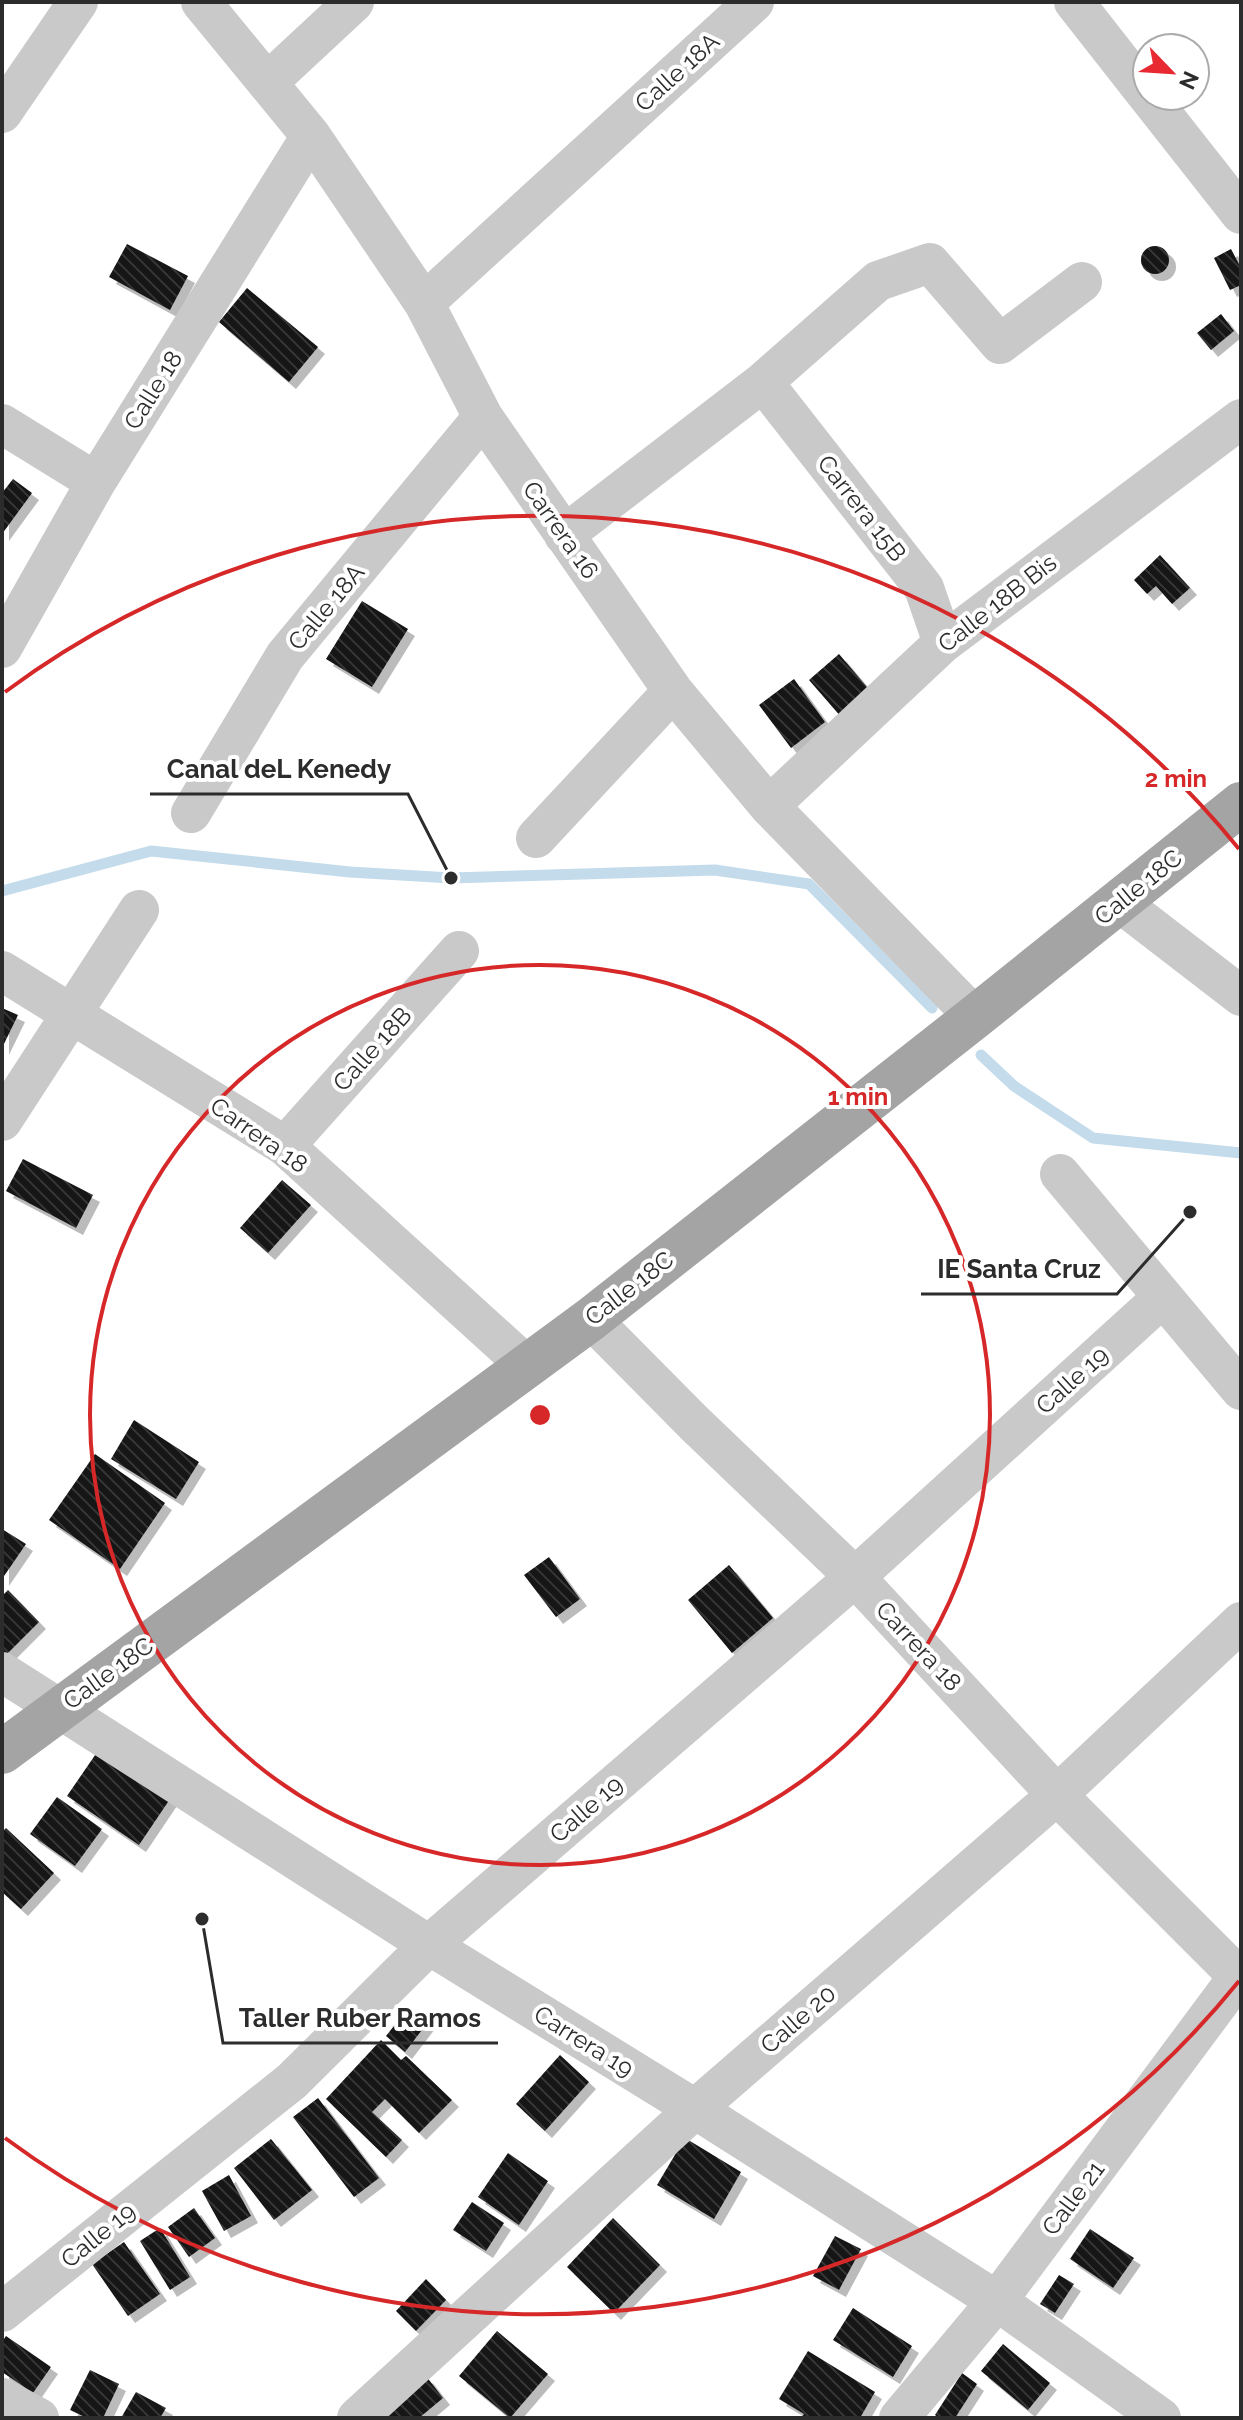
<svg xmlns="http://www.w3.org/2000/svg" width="1243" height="2420" viewBox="0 0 1243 2420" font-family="Raleway,sans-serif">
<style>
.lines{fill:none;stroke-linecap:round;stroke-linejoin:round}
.stream{stroke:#c4dbeb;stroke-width:11}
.building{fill:url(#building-back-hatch);filter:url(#shadow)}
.minor{stroke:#c9c9c9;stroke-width:40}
.major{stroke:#a4a4a4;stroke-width:44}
.ring{fill:none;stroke:#d62828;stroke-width:4}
.labels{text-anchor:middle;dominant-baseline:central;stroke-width:8;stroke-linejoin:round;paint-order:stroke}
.street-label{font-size:24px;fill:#2c2c2c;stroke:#fff}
.centre{fill:#d62828;stroke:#fff;stroke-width:4}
.ring-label{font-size:24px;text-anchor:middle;font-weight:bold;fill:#d62828;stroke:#fff;stroke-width:8;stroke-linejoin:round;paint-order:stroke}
.leader{fill:none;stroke:#2c2c2c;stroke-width:3}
.callout-dot{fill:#2c2c2c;stroke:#fff;stroke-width:3}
.callout-label{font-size:26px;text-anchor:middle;font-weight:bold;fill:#2c2c2c;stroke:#fff;stroke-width:8;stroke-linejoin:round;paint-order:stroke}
</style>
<defs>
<pattern id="building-back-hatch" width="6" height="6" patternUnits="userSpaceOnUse" patternTransform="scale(2)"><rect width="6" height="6" fill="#131313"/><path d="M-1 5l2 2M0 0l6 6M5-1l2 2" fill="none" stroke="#363636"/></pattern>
<filter id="shadow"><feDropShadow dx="7" dy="7" stdDeviation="0" flood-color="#0004"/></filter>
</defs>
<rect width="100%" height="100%" fill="#fff"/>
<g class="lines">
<path class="stream" d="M2,891L151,851L350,872L451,878L715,870L809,884L932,1008
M981,1055L1014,1086L1093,1138L1241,1153"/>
</g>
<path class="building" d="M127,244L188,276L170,310L109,277Z
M1141 260a14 14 0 1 1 28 0a14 14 0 1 1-28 0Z
M1231,249L1241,268V285L1230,290L1214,258Z
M247,288L318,347L289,382L219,322Z
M1221,314L1234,331L1211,350L1197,333Z
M13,479L32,493L2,534V493Z
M1160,555L1190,588L1172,604L1156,586L1147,594L1134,580Z
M362,601L408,629L372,687L326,659Z
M839,654L872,693L842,718L809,680Z
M794,679L825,722L791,748L759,705Z
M2,1008L18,1015L2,1048Z
M23,1159L93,1195L76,1228L6,1191Z
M282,1180L311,1205L268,1253L240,1228Z
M134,1420L199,1462L176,1499L111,1459Z
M95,1454L165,1503L120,1569L49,1520Z
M2,1529L26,1544L2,1579Z
M549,1557L580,1599L556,1617L524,1575Z
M729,1565L773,1618L732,1653L688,1600Z
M8,1590L39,1622L6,1655L2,1651V1596Z
M102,1745L174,1793L139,1845L67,1796Z
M57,1797L102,1829L75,1866L30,1834Z
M6,1828L54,1873L21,1909L2,1892V1832Z
M409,2007L428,2022L405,2052L386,2036Z
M381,2040L401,2060L406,2056L452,2100L419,2133L385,2099L372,2112L402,2140L386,2157L326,2099Z
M560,2055L589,2082L545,2131L516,2104Z
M318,2098L379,2178L354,2197L293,2117Z
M685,2138L741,2172L714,2219L657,2185Z
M271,2139L312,2190L274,2220L234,2168Z
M508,2153L548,2181L519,2225L478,2197Z
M229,2175L251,2216L224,2231L202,2191Z
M472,2202L504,2223L486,2251L453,2230Z
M194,2208L215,2238L189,2257L168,2227Z
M613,2218L660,2265L614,2313L567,2267Z
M160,2228L190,2277L170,2290L140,2241Z
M1090,2229L1134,2258L1113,2288L1070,2259Z
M835,2236L861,2249L839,2290L813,2276Z
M124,2242L160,2294L128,2316L92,2264Z
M1059,2275L1074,2284L1055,2313L1040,2304Z
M426,2279L446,2300L416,2331L396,2311Z
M853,2308L912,2346L893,2377L833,2340Z
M497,2331L548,2374L510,2418L459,2376Z
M6,2336L51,2367L33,2393L2,2372V2342Z
M1003,2344L1050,2383L1028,2410L981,2371Z
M808,2351L875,2392L860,2418H801L804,2414L779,2399Z
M90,2370L119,2384L103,2418H87L70,2410Z
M962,2373L977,2384L955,2418H939L935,2415Z
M426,2376L443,2398L419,2418H386Z
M136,2392L166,2408L160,2418H121Z"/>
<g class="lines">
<path class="minor" d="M201,2L311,136L424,303L483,417L673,691L769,806L975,1017
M1074,2L1147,95
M268,82L354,2
M1148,96L1241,214
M2,113L78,2
M424,303L754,2
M763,382L924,588L943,643
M2,424L96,482
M564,535L763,382L878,281L930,263L1000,344L1082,282
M2,648L96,482L311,136
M769,806L943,643L1241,419
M191,813L285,656L483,417
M536,838L673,691
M1119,902L1241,996
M2,971L285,1146L526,1365
M2,1121L139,910
M285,1146L459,951
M1060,1174L1241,1390
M591,1319L694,1423L855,1577L1057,1795L1241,1979
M2,1672L429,1945L695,2109L997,2301L1161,2418
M2,2312L292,2081L429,1945L855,1577L1163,1297
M2,2398L39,2418
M357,2418L695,2109L1057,1795L1241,1622
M899,2418L997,2301L1241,1973"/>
<path class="major" d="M2,1752L591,1319L975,1017L1241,804"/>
</g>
<g class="ring">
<circle cx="540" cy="1415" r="450"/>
<path d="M1239 1981A900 900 0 0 1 5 2138M5 692A900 900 0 0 1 1239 849"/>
</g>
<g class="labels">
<g class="street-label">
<text transform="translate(677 72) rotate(-42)">Calle 18A</text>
<text transform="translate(153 390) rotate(-58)">Calle 18</text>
<text transform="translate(862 508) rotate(52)">Carrera 15B</text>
<text transform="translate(561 530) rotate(55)">Carrera 16</text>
<text transform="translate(997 603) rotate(-38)">Calle 18B Bis</text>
<text transform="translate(326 607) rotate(-50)">Calle 18A</text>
<text transform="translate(1138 887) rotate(-39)">Calle 18C</text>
<text transform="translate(372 1049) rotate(-48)">Calle 18B</text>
<text transform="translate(259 1135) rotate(35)">Carrera 18</text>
<text transform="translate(629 1288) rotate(-38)">Calle 18C</text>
<text transform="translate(1072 1380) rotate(-42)">Calle 19</text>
<text transform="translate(919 1646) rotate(47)">Carrera 18</text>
<text transform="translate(108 1673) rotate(-36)">Calle 18C</text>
<text transform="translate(586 1809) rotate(-41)">Calle 19</text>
<text transform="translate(798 2019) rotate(-41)">Calle 20</text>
<text transform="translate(584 2041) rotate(32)">Carrera 19</text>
<text transform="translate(1073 2198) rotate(-53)">Calle 21</text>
<text transform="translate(98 2235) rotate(-39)">Calle 19</text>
</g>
</g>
<circle cx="540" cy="1415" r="12" class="centre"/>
<g class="ring-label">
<text x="1176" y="787">2 min</text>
<text x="858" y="1105">1 min</text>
</g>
<path class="leader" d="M451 878L408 794H150M1190 1212L1117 1294H921M202 1919L223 2043H498"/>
<g class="callout-dot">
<circle cx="451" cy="878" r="8"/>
<circle cx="1190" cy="1212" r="8"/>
<circle cx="202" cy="1919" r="8"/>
</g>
<g class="callout-label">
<text x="279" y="778">Canal deL Kenedy</text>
<text x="1019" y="1278">IE Santa Cruz</text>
<text x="360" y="2027">Taller Ruber Ramos</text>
</g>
<rect width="1243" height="2420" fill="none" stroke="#2c2c2c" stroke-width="8"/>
<g transform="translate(1171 72) rotate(115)"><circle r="38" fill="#ffffff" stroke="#ababab" stroke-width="2"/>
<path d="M0-6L14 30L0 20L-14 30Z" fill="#e82931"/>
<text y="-12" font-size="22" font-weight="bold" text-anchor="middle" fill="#2c2c2c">N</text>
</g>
</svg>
